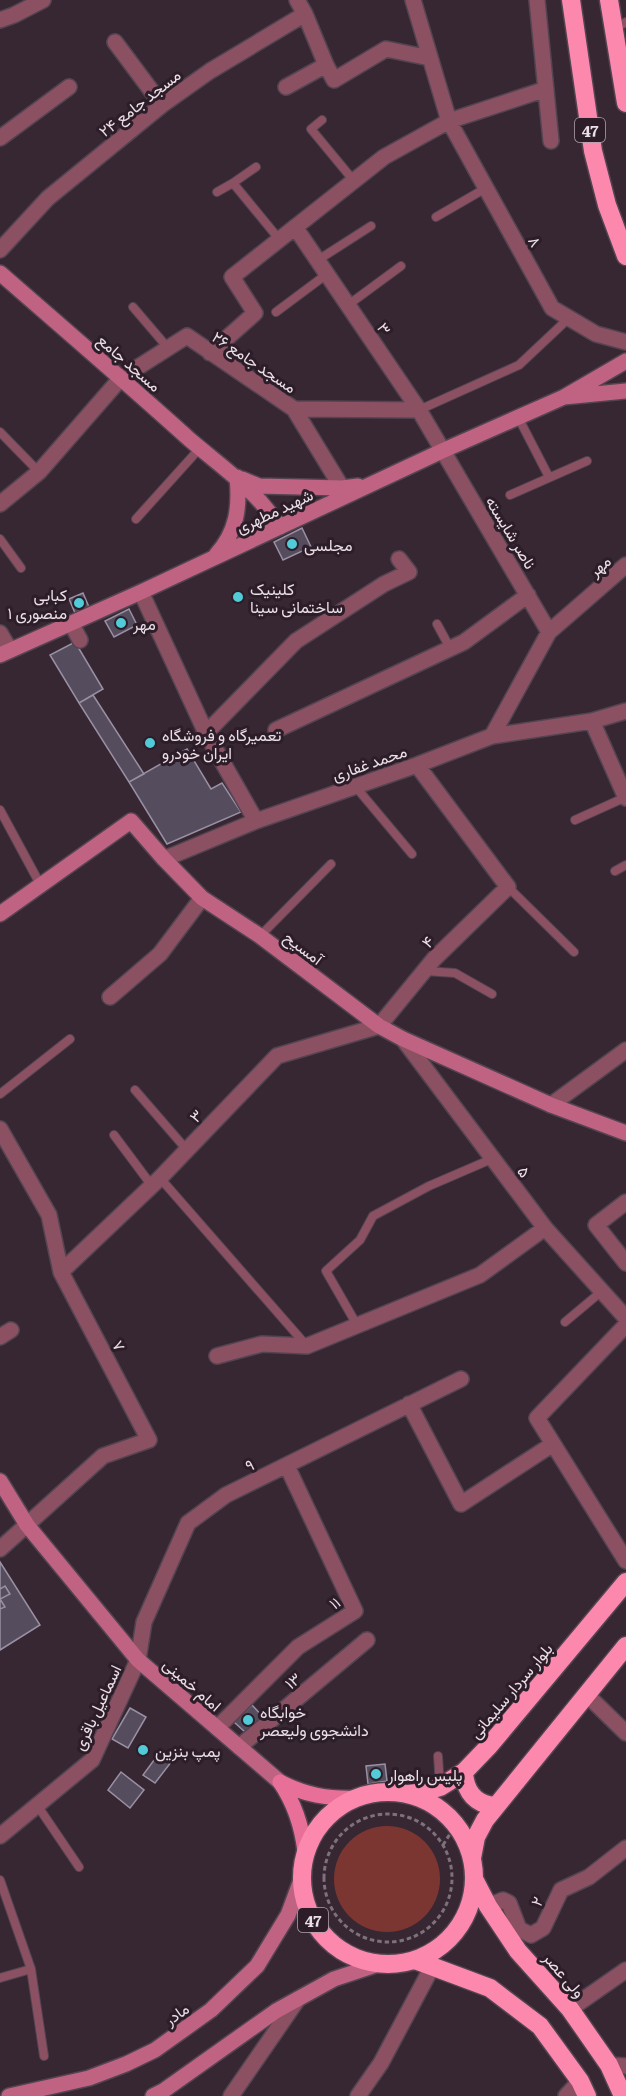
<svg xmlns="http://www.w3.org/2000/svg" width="626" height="2096" viewBox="0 0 626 2096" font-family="Literata,Vazirmatn,serif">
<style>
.green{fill:#7c3631}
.building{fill:#554c5d;stroke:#9a90a4;stroke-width:1.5}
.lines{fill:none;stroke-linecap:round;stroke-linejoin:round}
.lane-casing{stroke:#534450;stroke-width:10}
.street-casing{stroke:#534450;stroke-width:18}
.secondary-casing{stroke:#534450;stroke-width:18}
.primary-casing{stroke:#534450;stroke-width:18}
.highway-casing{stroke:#534450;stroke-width:21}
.path{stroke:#7e717b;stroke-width:3;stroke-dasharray:4.5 3;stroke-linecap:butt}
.lane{stroke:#8c5063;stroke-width:8}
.street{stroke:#8c5063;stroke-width:15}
.secondary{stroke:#c06281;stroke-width:15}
.primary{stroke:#e86f98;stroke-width:15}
.highway{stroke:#fd88ae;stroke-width:18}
.poi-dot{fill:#52cbd9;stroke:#2c1d29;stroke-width:2}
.labels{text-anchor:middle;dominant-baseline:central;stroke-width:6;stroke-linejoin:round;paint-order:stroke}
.shield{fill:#2c1d29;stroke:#b1a5ae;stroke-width:1.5}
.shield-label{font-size:15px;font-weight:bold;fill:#eadfe7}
.street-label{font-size:16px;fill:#eadfe7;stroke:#2c1d29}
.poi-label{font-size:16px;fill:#eadfe7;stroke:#2c1d29;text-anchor:start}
</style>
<rect width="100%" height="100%" fill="#362733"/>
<path class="green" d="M334 1879a53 53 0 1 1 106 0a53 53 0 1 1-106 0Z"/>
<path class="building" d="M302,528L311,547L283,560L274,542Z
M83,593L89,607L75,613L69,599Z
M129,609L137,625L114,637L105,621Z
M75,642L103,689L79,703L50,655Z
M93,695L144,774L129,782L79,703Z
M187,749L211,789L222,783L241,812L167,844L129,782Z
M0,1562L40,1625L0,1650Z
M5,1586L10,1594L0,1599L5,1607L0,1609V1589Z
M252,1705L263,1717L245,1732L234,1722Z
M130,1708L146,1717L128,1748L112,1739Z
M160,1752L172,1761L155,1783L143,1775Z
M385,1764L387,1781L368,1784L366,1766Z
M121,1772L144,1790L130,1808L108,1790Z"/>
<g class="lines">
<defs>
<path id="lane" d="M614,29L626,22
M322,120L311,129L354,181
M233,183L279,239
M217,192L233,183L256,167
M436,217L486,188
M318,260L371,226
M348,305L401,266
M133,307L168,348
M276,312L327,274
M419,410L519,365L569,318
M518,417L549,477
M0,432L39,472
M510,495L587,461
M136,519L200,448
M0,539L21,568
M437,624L450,648
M355,786L412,854
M0,810L40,884
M575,820L626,797
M615,871L626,865
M508,887L574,952
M260,936L331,864
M425,971L455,973L492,994
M135,1090L187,1150
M0,1094L70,1039
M114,1135L152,1186
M160,1178L306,1345
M565,1322L602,1291
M357,1325L326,1271L360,1240L373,1216L429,1186L494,1158
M438,1756L440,1786
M37,1805L79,1867
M0,1880L31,1969L44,2056
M0,1978L31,1969"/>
<path id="street" d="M413,0L449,121L552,308L596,334L626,342
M537,0L551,141
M305,14L326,65L334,80L386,49L430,58
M0,20L14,15L43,0
M115,42L162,105
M286,87L326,65
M0,138L69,87
M295,227L419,410L549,632
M0,250L48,198L162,105L210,71L305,14L297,0
M210,353L255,313L232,277L384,157L449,121L546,89
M294,409L342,488
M0,504L39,472L121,378L187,336L294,409L419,410
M141,592L206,733L256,821
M71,623L80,640
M0,633L10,650
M592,721L626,798
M276,730L464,642L528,595
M206,733L296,641L384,584L409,572L399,559
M492,736L549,632L626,565
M164,859L256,821L417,765L492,736L592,721L626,711
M110,997L160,954L202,898
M403,1039L545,1228L626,1318
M551,1105L626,1050
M0,1129L49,1215L61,1272L149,1440L103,1456L0,1549
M626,1202L596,1225L626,1263
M61,1272L160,1178L277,1056L379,1026L434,959L508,887L417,765
M626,1325L537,1418L626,1561
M0,1337L11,1330
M217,1356L262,1344L307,1346L480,1275L545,1228
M409,1404L461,1504L553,1444
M587,1695L626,1733
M217,1728L298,1647L355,1611L287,1466
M239,1747L367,1640
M0,1836L92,1760L138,1660L144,1622L188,1523L226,1495L461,1379
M488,1906L503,1900L509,1903L519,1929L531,1935L543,1928L561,1890L589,1877L626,1848
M570,2009L626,1970
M609,2065L626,2066
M231,2096L298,1999
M358,2096L381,2063L432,1967
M566,2096L580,2081"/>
<path id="secondary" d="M0,273C63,328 127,383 189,439C223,468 255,489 280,527
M626,361L564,397L626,391
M242,479L259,486L342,488L358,486
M216,555C237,532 240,507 237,477
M0,655L141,592L442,451L564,397
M0,914L131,821L164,859L202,898L260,936L379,1026L403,1039L551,1105L626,1133
M0,1481L27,1525L138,1660L280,1782
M9,2096L89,2078L126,2064L155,2050L211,2010L257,1966L288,1915L301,1880
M153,2096L163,2091L276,2011L334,1979L379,1964"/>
<path id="primary" d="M280,1782C305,1795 328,1799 356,1798
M280,1782C295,1804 302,1826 305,1852"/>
<path id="highway" d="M571,0L593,151L607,205L626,256
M609,0L626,103
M464,1772C465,1792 476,1805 496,1806
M302 1878a86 86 0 1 1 172 0a86 86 0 1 1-172 0Z
M409,1794L424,1792L440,1787L464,1772L489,1746L626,1582
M472,1858L476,1837L485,1820L626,1646
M474,1879L488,1906L518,1951L570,2009L609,2065L623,2096
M415,1960L490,1988L540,2026L580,2081L587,2096"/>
</defs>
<use href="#lane" class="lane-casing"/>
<use href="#street" class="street-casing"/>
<use href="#secondary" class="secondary-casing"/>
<use href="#primary" class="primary-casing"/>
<use href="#highway" class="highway-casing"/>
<path class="path" d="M324 1878a64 64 0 1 1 128 0a64 64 0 1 1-128 0Z
M443,1845L455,1826"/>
<use href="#lane" class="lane"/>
<use href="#street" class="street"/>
<use href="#secondary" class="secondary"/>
<use href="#primary" class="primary"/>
<use href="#highway" class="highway"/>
</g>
<g class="poi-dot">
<circle cx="292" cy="544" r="6"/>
<circle cx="238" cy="597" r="6"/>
<circle cx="79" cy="603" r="6"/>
<circle cx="121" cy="623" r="6"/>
<circle cx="150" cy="743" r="6"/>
<circle cx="248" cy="1720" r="6"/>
<circle cx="143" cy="1750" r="6"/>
<circle cx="376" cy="1774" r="6"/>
</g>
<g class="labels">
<g class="shield">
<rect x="575" y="118" width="30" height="24" rx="4.5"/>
<rect x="298" y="1908" width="30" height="24" rx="4.5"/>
</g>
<g class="shield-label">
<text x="590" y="130">47</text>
<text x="313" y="1920">47</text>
</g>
<g class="street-label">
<text transform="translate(139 102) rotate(-38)">۲۴ مسجد جامع</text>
<text transform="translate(536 241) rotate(61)">۸</text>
<text transform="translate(385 328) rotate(56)">۳</text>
<text transform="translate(255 361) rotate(34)">۲۶ مسجد جامع</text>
<text transform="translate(130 362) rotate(41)">مسجد جامع</text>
<text transform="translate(274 510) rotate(-25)">شهید مطهری</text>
<text transform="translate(512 532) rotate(59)">ناصر شایسته</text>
<text transform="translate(599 565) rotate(-41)">مهر</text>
<text transform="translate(369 762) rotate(-19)">محمد غفاری</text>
<text transform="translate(427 941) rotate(-46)">۴</text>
<text transform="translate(304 947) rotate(37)">آمسیح</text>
<text transform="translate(195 1115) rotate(-46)">۳</text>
<text transform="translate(525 1171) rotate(54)">۵</text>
<text transform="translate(120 1345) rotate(62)">۷</text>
<text transform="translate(249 1464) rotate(-25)">۹</text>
<text transform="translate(334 1602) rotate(-36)">۱۱</text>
<text transform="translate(292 1680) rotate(-40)">۱۳</text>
<text transform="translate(193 1684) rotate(41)">امام خمینی</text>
<text transform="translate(510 1690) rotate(-50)">بلوار سردار سلیمانی</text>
<text transform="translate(96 1707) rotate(-65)">اسماعیل باقری</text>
<text transform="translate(536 1901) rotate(-65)">۲</text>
<text transform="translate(565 1974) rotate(49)">ولی عصر</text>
<text transform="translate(176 2013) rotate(-35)">مادر</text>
</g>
<g class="poi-label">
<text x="304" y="544">مجلسی</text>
<text x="250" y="588">کلینیک<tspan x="250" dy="18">ساختمانی سینا</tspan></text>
<text x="67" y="594" text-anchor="end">کبابی<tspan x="67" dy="18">منصوری ۱</tspan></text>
<text x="133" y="623">مهر</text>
<text x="162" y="734">تعمیرگاه و فروشگاه<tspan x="162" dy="18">ایران خودرو</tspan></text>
<text x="260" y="1711">خوابگاه<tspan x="260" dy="18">دانشجوی ولیعصر</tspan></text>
<text x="155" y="1750">پمپ بنزین</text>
<text x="388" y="1774">پلیس راهوار</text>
</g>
</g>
</svg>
